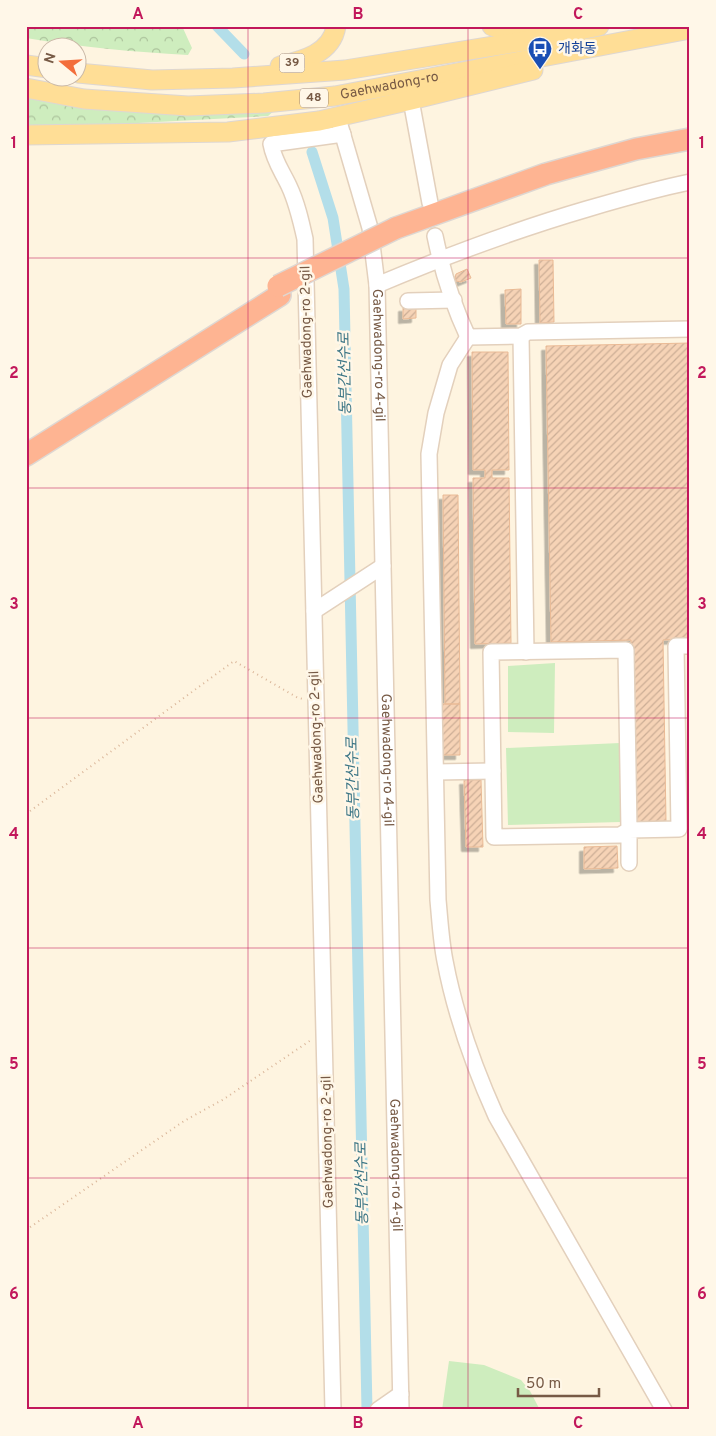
<svg xmlns="http://www.w3.org/2000/svg" width="716" height="1436" viewBox="0 0 716 1436" font-family="Overpass,'Noto Sans KR',sans-serif">
<style>
.grass{fill:#ceedbe}
.forest{fill:url(#forest-crowns)}
.lines{fill:none;stroke-linecap:round;stroke-linejoin:round}
.canal{stroke:#b3dee9;stroke-width:11}
.building{fill:url(#building-hatch);stroke:#eaba95;filter:url(#shadow)}
.minor-casing{stroke:#e3d0bc;stroke-width:18}
.major-casing{stroke:#ded7d2;stroke-width:21}
.highway-casing{stroke:#ded7d2;stroke-width:24}
.path{stroke:#dab699;stroke-width:2;stroke-dasharray:1 4;stroke-linecap:butt}
.minor{stroke:#fff;stroke-width:15}
.major{stroke:#ffde96;stroke-width:19}
.highway{stroke:#feb492;stroke-width:21}
.highway-bridge-casing{stroke:#ded7d2;stroke-width:24;stroke-linecap:butt}
.highway-bridge{stroke:#feb492;stroke-width:21}
.grid{fill:none;stroke:#c2185b;stroke-width:1;stroke-opacity:0.55}
.labels{text-anchor:middle;dominant-baseline:central;stroke-width:5;stroke-linejoin:round;paint-order:stroke}
.shield{fill:#fff7e8;stroke:#a08976;stroke-width:1}
.shield-label{font-size:12px;font-weight:bold;fill:#775a45}
.transit-label{font-size:14px;fill:#164399;stroke:#fff7e8;text-anchor:start}
.street-label{font-size:14px;fill:#775a45;stroke:#fff7e8}
.water-label{font-size:15px;font-style:italic;fill:#3b7585;stroke:#fff7e8}
.neatline{fill:none;stroke:#c2185b;stroke-width:2}
.grid-label{font-size:16px;text-anchor:middle;font-weight:bold;fill:#c2185b}
</style>
<defs>
<pattern id="forest-crowns" width="20" height="18" patternUnits="userSpaceOnUse" patternTransform="scale(1.25)"><rect width="20" height="18" fill="#ceedbe"/><path d="M2 6a3 3 0 1 1 6 0M12 15a3 3 0 1 1 6 0" fill="none" stroke="#acc39c"/></pattern>
<pattern id="building-hatch" width="6" height="6" patternUnits="userSpaceOnUse" patternTransform="scale(1.25)"><rect width="6" height="6" fill="#f6d3b6"/><path d="M-1 1l2-2M0 6l6-6M5 7l2-2" fill="none" stroke="#ccae96"/></pattern>
<filter id="shadow"><feDropShadow dx="-4.5" dy="4.5" stdDeviation="0" flood-color="#0004"/></filter>
</defs>
<rect width="100%" height="100%" fill="#fef4e0"/>
<path class="grass" d="M555,663L554,733L508,732V666Z
M620,743L621,822L508,825L506,748Z
M449,1361L484,1365L521,1380L530,1391L540,1410H442Z"/>
<path class="forest" d="M26,26H182L192,48L188,55C133,52 80,47 26,38Z
M26,97L109,111L230,112L275,110L268,116L26,129Z"/>
<g class="lines">
<path class="canal" d="M217,26L244,54
M312,152L333,218L344,289L367,1410"/>
</g>
<path class="building" d="M539,260H553L554,322L540,323Z
M467,269L471,278L461,282L456,281L455,278L456,274Z
M521,289V324H506L505,290Z
M403,307H416V318L403,319Z
M690,343V639L663,640L666,821L635,822L631,640L551,642L546,346Z
M472,352H508L509,470H492V478H509L511,643L475,644L473,478H485V470H473Z
M443,495H458L460,704H445Z
M439,704H460V755H440Z
M464,780H481L483,847H466Z
M617,846L618,868L584,869V847Z"/>
<g class="lines">
<defs>
<g id="minor">
<path d="M411,100L430,203"/>
<path id="s1" d="M340,125L370,228L377,285L401,1410"/>
<path d="M435,236C442,270 453,305 468,337L521,336L528,332L690,329"/>
<path d="M377,285C446,256 515,230 587,209C621,199 655,189 690,182"/>
<path d="M408,301L454,300"/>
<path d="M521,336L526,652"/>
<path d="M468,337L450,365L436,413L429,454L438,900C440,921 441,941 445,961C455,1014 474,1067 496,1116L664,1410"/>
<path d="M314,611L383,566"/>
<path d="M436,772L493,771"/>
<path d="M629,863V830L620,835L494,837L491,652L626,650L629,830L679,829L676,646H690"/>
<path d="M333,1410L305,239C301,221 297,203 289,186C282,171 274,161 271,144L343,134"/>
<path d="M378,1410L401,1394"/>
</g>
<g id="major">
<path d="M492,26L531,37"/>
<path d="M26,65L48,68"/>
<path d="M280,66C301,61 332,54 336,26"/>
<path d="M78,73L152,80L233,78L345,70L537,39L599,26"/>
<path id="s2" d="M26,88L84,99L188,106L264,103L335,96L690,29"/>
<path d="M26,135L228,132L319,121L411,100L533,70"/>
</g>
<path id="highway" d="M396,228L546,174L636,149L690,139
M26,455L280,295"/>
</defs>
<use href="#minor" class="minor-casing"/>
<use href="#major" class="major-casing"/>
<use href="#highway" class="highway-casing"/>
<path class="path" d="M26,814L234,661L298,698L304,699
M26,1230L184,1121L224,1099L311,1040"/>
<use href="#minor" class="minor"/>
<use href="#major" class="major"/>
<use href="#highway" class="highway"/>
<defs>
<path id="highway-bridge" d="M278,286L396,228"/>
</defs>
<use href="#highway-bridge" class="highway-bridge-casing"/>
<use href="#highway-bridge" class="highway-bridge"/>
</g>
<path class="grid" d="M248,26V1410M468,26V1410M26,258H690M26,488H690M26,718H690M26,948H690M26,1178H690"/>
<defs>
<symbol id="bus-pin" viewBox="-11 -11 22 30"><path d="M0 17L-7.5 6A9.5 9.5 0 1 1 7.5 6Z" fill="#1a4fb4" stroke="#fff7e8"/><path d="M-5-6H5V4H4V6H2V4H-2V6H-4V4H-5ZM-3.5-4V0h7V-4ZM-3.5 1.2v1.5H-2V1.2ZM2 1.2v1.5H3.5V1.2Z" fill="#fff"/></symbol>
</defs>
<g fill-rule="evenodd">
<use href="#bus-pin" x="526" y="35" width="28" height="38"/>
</g>
<g class="labels">
<g class="shield">
<rect x="279.5" y="53.5" width="25" height="19" rx="4"/>
<rect x="300" y="88.5" width="28" height="19" rx="4"/>
</g>
<g class="shield-label">
<text x="292" y="63">39</text>
<text x="314" y="98">48</text>
</g>
<g class="transit-label">
<text x="558" y="49">개화동</text>
</g>
<g class="street-label">
<text stroke="none"><textPath href="#s2" startOffset="366">Gaehwadong-ro</textPath></text>
<text transform="translate(307 332) rotate(-91)">Gaehwadong-ro 2-gil</text>
<text stroke="none"><textPath href="#s1" startOffset="235">Gaehwadong-ro 4-gil</textPath></text>
<text transform="translate(317 737) rotate(-92)">Gaehwadong-ro 2-gil</text>
<text stroke="none"><textPath href="#s1" startOffset="640">Gaehwadong-ro 4-gil</textPath></text>
<text transform="translate(328 1142) rotate(-91)">Gaehwadong-ro 2-gil</text>
<text stroke="none"><textPath href="#s1" startOffset="1045">Gaehwadong-ro 4-gil</textPath></text>
</g>
<g class="water-label">
<text transform="translate(346 374) rotate(-91)">동부간선수로</text>
<text transform="translate(354 779) rotate(-91)">동부간선수로</text>
<text transform="translate(363 1184) rotate(-91)">동부간선수로</text>
</g>
</g>
<rect width="716" height="1436" fill="none" stroke="#fff7e8" stroke-width="55"/>
<g transform="translate(62 62) rotate(288)"><circle r="24" fill="#fff7e8" stroke="#c9b8a7"/>
<path d="M0-4L9 19L0 12L-9 19Z" fill="#f36e3b"/>
<text y="-8" font-size="14" font-weight="bold" text-anchor="middle" fill="#775a45">N</text>
</g>
<path d="M518 1388v8h81v-8" fill="none" stroke="#775a45" stroke-width="2.5"/>
<text x="526" y="1388" font-size="15" fill="#775a45" stroke="#fff7e8" stroke-width="4" paint-order="stroke">50 m</text>
<rect x="28" y="28" width="660" height="1380" class="neatline"/>
<g class="grid-label">
<text x="138" y="19">A</text>
<text x="358" y="19">B</text>
<text x="578" y="19">C</text>
<text x="14" y="148">1</text>
<text x="702" y="148">1</text>
<text x="14" y="378">2</text>
<text x="702" y="378">2</text>
<text x="14" y="609">3</text>
<text x="702" y="609">3</text>
<text x="14" y="839">4</text>
<text x="702" y="839">4</text>
<text x="14" y="1069">5</text>
<text x="702" y="1069">5</text>
<text x="14" y="1299">6</text>
<text x="702" y="1299">6</text>
<text x="138" y="1428">A</text>
<text x="358" y="1428">B</text>
<text x="578" y="1428">C</text>
</g>
</svg>
